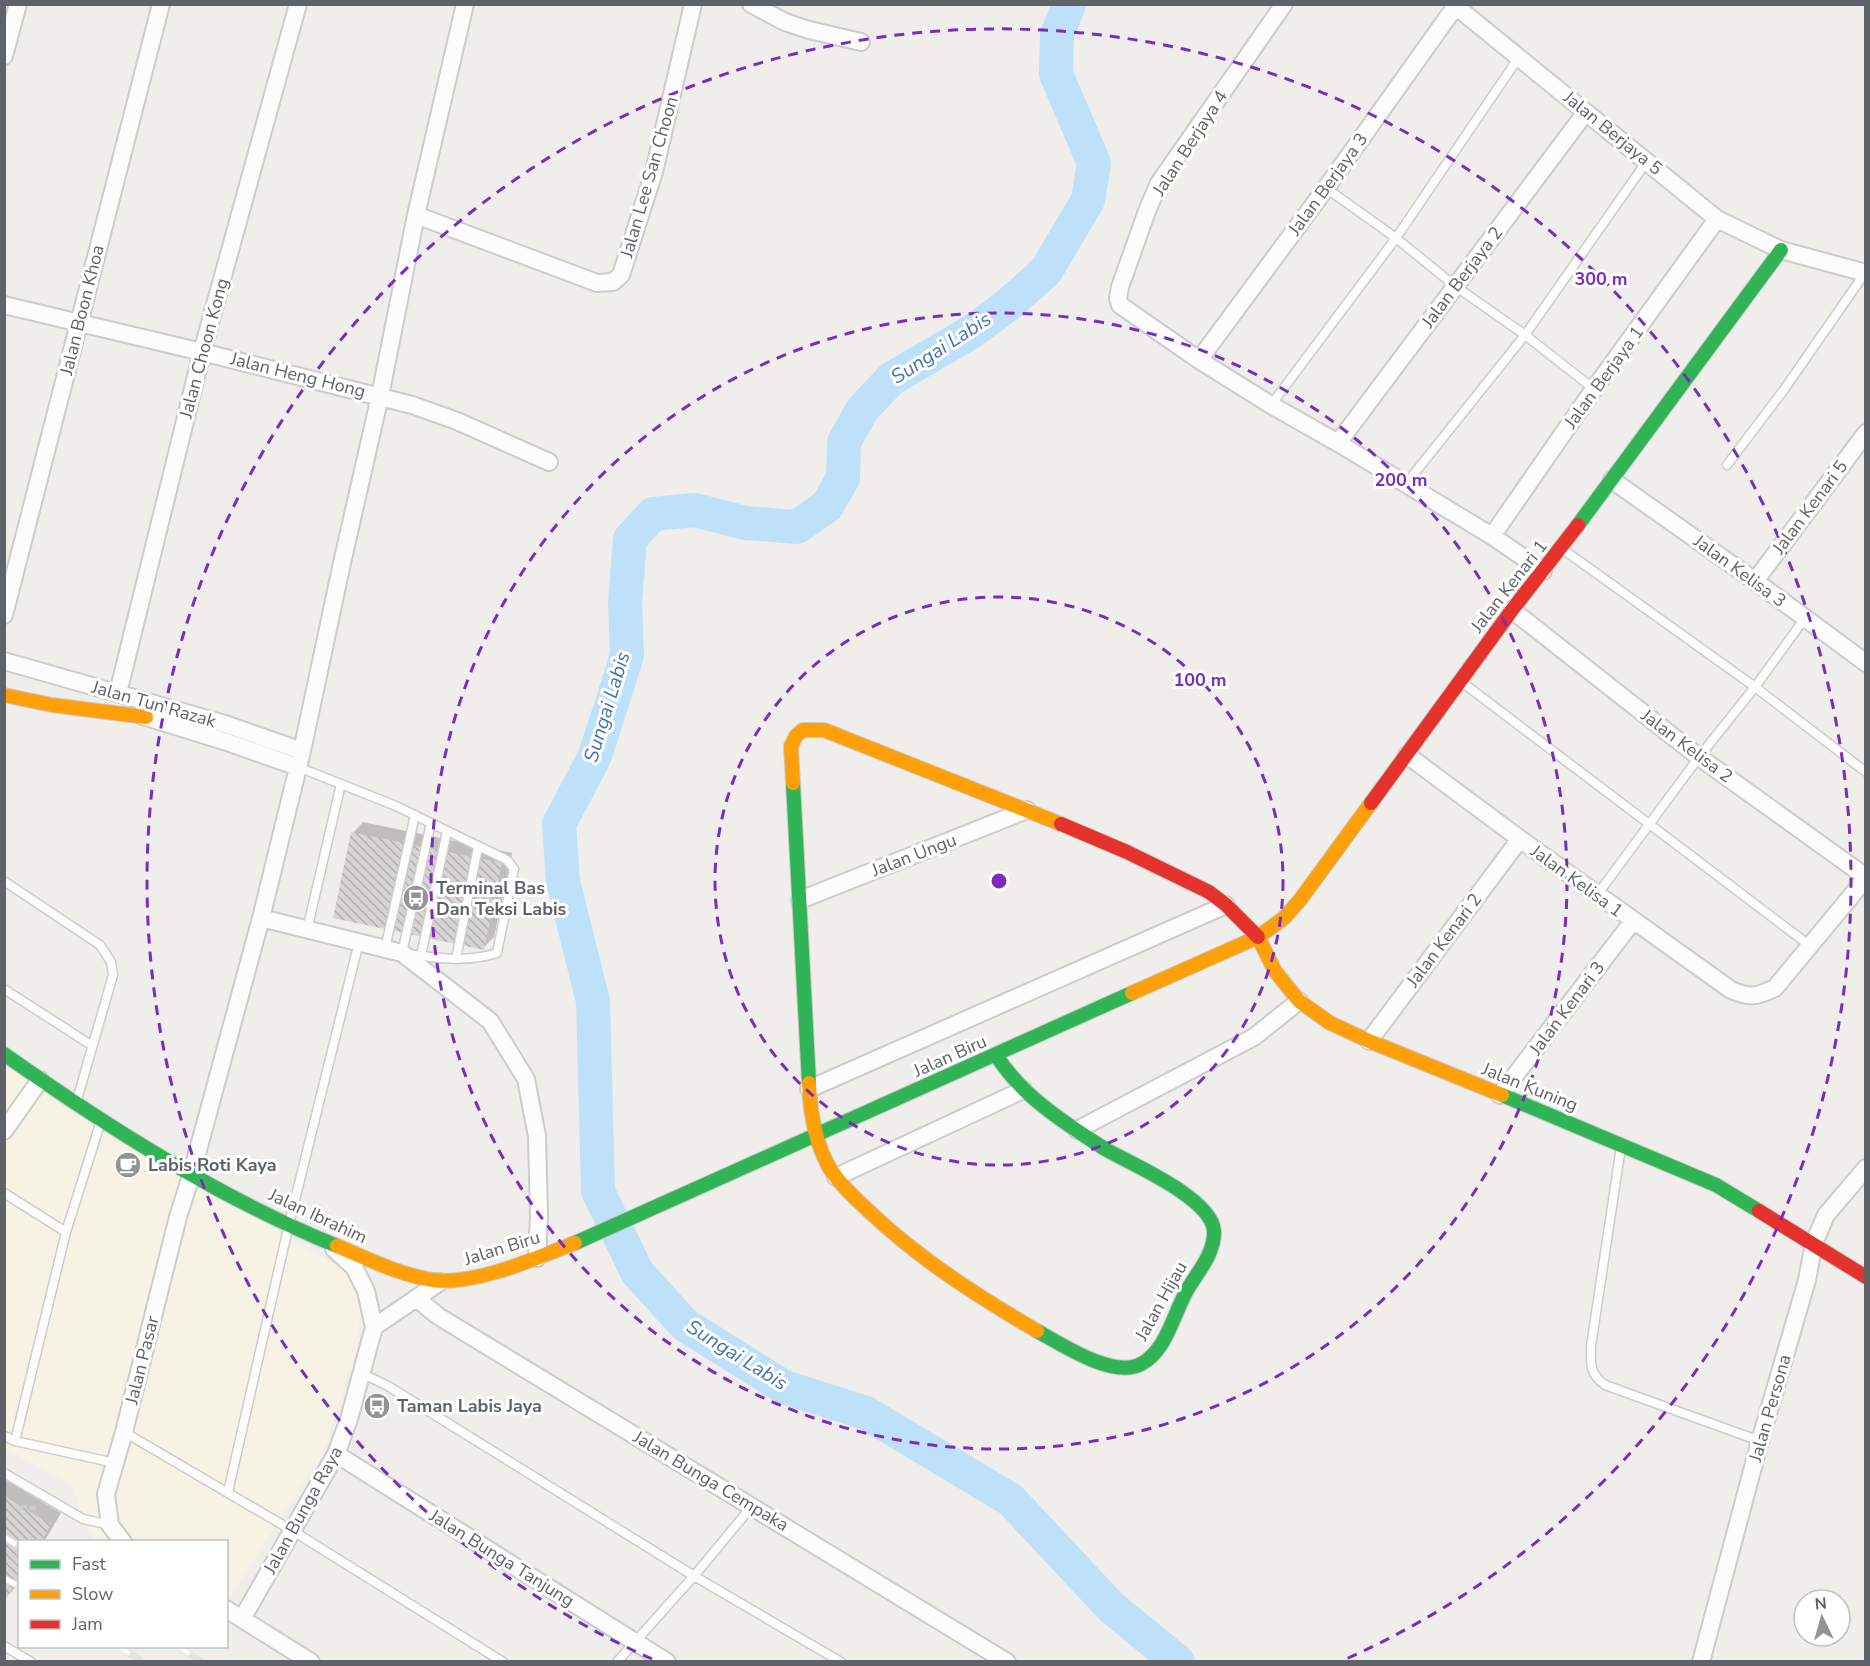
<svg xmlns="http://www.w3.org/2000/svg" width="1870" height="1666" viewBox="0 0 1870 1666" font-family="'Nunito Sans',sans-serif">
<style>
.commercial{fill:#f7f3e4}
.shadow{fill:#0003}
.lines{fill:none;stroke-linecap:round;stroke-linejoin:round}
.river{stroke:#bfe0f9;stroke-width:34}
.building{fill:url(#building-back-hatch)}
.lane-casing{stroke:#cbcccc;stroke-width:11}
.street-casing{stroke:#cbcccc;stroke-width:20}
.fast-casing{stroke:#cacacb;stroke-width:16}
.slow-casing{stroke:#cacacb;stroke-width:16}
.jam-casing{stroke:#cacacb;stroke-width:16}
.path{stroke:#cacfcc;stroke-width:4;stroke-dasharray:6 3;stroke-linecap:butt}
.lane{stroke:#fdfcfc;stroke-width:8}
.street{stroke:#fdfcfc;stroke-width:16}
.fast{stroke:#30b455;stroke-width:14}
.slow{stroke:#ff9f0a;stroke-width:14}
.jam{stroke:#e5322d;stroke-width:14}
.rail-casing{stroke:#e4e4e4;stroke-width:7}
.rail{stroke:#fff;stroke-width:4.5;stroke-dasharray:14;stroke-linecap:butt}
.ring{fill:none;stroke:#7b2cbf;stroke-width:3;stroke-dasharray:10 8}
.labels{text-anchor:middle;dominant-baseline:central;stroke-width:6;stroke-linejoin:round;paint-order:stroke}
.street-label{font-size:18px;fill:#5f6368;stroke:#fff}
.poi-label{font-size:18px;font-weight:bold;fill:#5f6368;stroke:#fff;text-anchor:start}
.water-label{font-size:20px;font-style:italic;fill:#4174aa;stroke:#fff}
.centre{fill:#7b2cbf;stroke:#fff;stroke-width:3}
.ring-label{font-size:18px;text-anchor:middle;font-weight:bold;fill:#7b2cbf;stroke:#fff;stroke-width:6;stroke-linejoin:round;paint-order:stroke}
</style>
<defs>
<pattern id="building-back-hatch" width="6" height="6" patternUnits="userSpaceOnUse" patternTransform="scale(1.5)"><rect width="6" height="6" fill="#d6d5d3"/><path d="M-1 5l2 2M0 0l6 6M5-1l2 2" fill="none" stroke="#b1b0af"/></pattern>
</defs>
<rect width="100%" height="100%" fill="#efeeea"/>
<path class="commercial" d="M4,1065L345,1271L361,1306L357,1347L323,1453L227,1601L226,1542L96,1541L83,1519L72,1485L5,1449Z"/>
<path class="shadow" d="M363,822L512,853L494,937L483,948L353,833Z
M4,1479L61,1513L44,1542H20V1582L5,1599Z"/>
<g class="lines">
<path class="river" d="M1069,4L1057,35L1056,74L1094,163L1088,200L1046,271L1009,304L973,331L891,379L862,410L844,442L843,478L827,506L797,527L745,523L695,510L653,514L630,539L625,602L627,655L613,700L594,758L559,824L563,881L593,1001L598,1191L637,1272L685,1325L784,1387L866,1413L1011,1500L1111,1607L1178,1662"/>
</g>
<path class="building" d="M351,832L502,863L484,950L333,918Z
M4,1496L51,1524L41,1542H20V1577L4,1602Z"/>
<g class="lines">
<defs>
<path id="lane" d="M1326,188L1396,238L1455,286L1525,335L1594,389
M1271,405L1396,238L1519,57
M1727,465L1783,391L1865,273
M1405,485L1525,335L1647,161
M1561,548L1755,687L1866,772
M1463,683L1809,945
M298,767L396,806L507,860L514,869L497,953C466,963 434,958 402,953L431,823
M4,881L100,945L111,962L113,975L77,1100
M1597,895L1699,757L1755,687L1805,618
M307,930L341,784
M385,949L415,815
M421,956L447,831
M456,959L478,847
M4,989L91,1045
M1621,1147L1591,1346C1591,1365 1589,1373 1605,1385L1760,1441
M4,1193L66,1232
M361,1373L388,1386L694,1576L841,1662
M124,1432L293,1531L503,1662
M4,1436L15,1441L115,1463
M15,1441L66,1232L100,1124
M4,1473L83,1519L110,1525
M228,1492L289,1224L359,942
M4,1646L31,1662
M617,1662L694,1576L752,1506"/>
<path id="street" d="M751,4L785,22L809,30L861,42
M1284,4L1159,183L1147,211L1120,287L1118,298L1120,305L1199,360L1271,405L1338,443L1492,536L1543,571
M1453,4L1717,219L1781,250L1866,273
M4,56L18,4
M416,215L597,283L613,282L621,275L654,172L693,4
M4,305L202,352L412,405L457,421L549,462
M1199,360L1326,188L1455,7
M1338,443L1586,112
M1612,480L1755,581L1866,663
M1492,536L1594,389L1717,219
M1755,581L1866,433
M1512,610L1699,757L1866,877
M4,615L161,4
M4,661L225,724L302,751
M118,693L202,352L298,4
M140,715L227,742L298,767
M1407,755L1520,839L1731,990C1750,998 1756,997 1775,988L1866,878
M800,900L1027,810
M261,918L402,953L490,1021L526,1079L537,1136L539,1217L537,1258
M1369,1041L1520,839
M809,1089L1226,905
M1500,1095L1633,921
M1077,1130L1254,1037L1299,1001
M4,1131L40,1080
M836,1177L1023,1090
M416,1298L438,1316L1007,1662
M374,1327L440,1282
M336,1454L667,1662
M123,1542L110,1525L106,1494L124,1432L178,1217L191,1176L261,918L302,751L342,563L380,396L416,215L465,4
M226,1609L311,1662
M242,1619L336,1454L349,1419L374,1327L366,1291L354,1267L334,1249
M1701,1662L1760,1441L1807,1280L1814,1243L1826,1215L1866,1168"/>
<path id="fast" d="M1578,525L1781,250
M793,783L809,1083
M4,1054C109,1128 218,1197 337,1246
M996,1055C1014,1083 1036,1102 1063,1121C1077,1131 1091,1140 1105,1149C1131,1164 1212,1198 1214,1231C1215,1254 1196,1274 1186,1292C1173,1316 1166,1351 1141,1364C1113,1379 1061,1344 1037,1331
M1502,1095L1716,1185L1759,1211
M575,1243L1132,993"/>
<path id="slow" d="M4,695L52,705L146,717
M793,783L791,746L796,736L803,730H824L1061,824
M1258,937L1275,971L1299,1001L1330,1023L1369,1041L1502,1095
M1132,993L1258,937L1284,918L1300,900L1371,803
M809,1083C810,1111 815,1142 829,1167C840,1185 857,1200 872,1214C921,1260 979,1297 1037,1331
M337,1246C368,1259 400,1275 433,1280C473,1286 537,1258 575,1243"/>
<path id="jam" d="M1371,803L1512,610L1578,525
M1061,824L1127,852L1209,892L1226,905L1258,937
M1759,1211L1866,1277"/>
</defs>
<use href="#lane" class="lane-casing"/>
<use href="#street" class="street-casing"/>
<use href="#fast" class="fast-casing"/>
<use href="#slow" class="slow-casing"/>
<use href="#jam" class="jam-casing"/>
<path class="path" d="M21,1506L38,1509"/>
<use href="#lane" class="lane"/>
<use href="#street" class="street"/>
<use href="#fast" class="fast"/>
<use href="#slow" class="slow"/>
<use href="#jam" class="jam"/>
<defs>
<path id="rail" d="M4,1537L20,1547
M4,1578L20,1587
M118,1646L143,1662
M178,1646L201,1662"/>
</defs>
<use href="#rail" class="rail-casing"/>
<use href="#rail" class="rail"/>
</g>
<g class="ring">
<circle cx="999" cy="881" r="284"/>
<circle cx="999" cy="881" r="568"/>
<path d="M652 1659A852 852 0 1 1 1346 1659"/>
</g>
<defs>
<symbol id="bus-disc" viewBox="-11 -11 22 22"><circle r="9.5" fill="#919496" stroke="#fff"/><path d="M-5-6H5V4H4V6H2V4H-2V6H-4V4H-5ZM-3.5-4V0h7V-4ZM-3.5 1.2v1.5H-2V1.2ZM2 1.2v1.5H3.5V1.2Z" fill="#fff"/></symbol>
<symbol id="cafe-disc" viewBox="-11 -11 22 22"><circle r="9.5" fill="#919496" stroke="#fff"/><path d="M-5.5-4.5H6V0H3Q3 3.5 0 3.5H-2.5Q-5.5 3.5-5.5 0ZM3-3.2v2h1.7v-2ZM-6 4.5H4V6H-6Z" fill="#fff"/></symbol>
</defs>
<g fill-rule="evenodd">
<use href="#bus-disc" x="401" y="883" width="30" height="30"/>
<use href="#cafe-disc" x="113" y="1150" width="30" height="30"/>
<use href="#bus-disc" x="362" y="1391" width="30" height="30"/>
</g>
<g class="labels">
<g class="street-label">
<text transform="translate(1613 133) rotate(39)">Jalan Berjaya 5</text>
<text transform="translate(1190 143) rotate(-57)">Jalan Berjaya 4</text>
<text transform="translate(649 177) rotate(-74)">Jalan Lee San Choon</text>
<text transform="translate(1328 184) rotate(-54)">Jalan Berjaya 3</text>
<text transform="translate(1462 277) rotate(-53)">Jalan Berjaya 2</text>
<text transform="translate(82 310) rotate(-76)">Jalan Boon Khoa</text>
<text transform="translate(204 348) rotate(-75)">Jalan Choon Kong</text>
<text transform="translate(298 375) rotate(14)">Jalan Heng Hong</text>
<text transform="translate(1604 377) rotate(-54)">Jalan Berjaya 1</text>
<text transform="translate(1810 507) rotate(-53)">Jalan Kenari 5</text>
<text transform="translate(1740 571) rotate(36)">Jalan Kelisa 3</text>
<text transform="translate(1509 586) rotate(-52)">Jalan Kenari 1</text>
<text transform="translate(154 704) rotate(16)">Jalan Tun Razak</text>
<text transform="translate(1687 746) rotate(37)">Jalan Kelisa 2</text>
<text transform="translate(914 855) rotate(-21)">Jalan Ungu</text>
<text transform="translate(1577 881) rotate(36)">Jalan Kelisa 1</text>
<text transform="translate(1444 940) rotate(-53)">Jalan Kenari 2</text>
<text transform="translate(1567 1008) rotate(-53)">Jalan Kenari 3</text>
<text transform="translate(950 1056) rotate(-24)">Jalan Biru</text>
<text transform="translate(1530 1087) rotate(22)">Jalan Kuning</text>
<text transform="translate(318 1216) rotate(25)">Jalan Ibrahim</text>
<text transform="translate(502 1248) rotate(-17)">Jalan Biru</text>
<text transform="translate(1161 1301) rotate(-61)">Jalan Hijau</text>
<text transform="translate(142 1360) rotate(-76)">Jalan Pasar</text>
<text transform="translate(1770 1408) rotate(-74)">Jalan Persona</text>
<text transform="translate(711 1481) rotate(31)">Jalan Bunga Cempaka</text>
<text transform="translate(303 1510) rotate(-61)">Jalan Bunga Raya</text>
<text transform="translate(502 1558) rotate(32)">Jalan Bunga Tanjung</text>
</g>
<g class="poi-label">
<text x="436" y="888">Terminal Bas<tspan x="436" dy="21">Dan Teksi Labis</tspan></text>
<text x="148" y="1165">Labis Roti Kaya</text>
<text x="397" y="1406">Taman Labis Jaya</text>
</g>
<g class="water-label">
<text transform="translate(941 348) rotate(-33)">Sungai Labis</text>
<text transform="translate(607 707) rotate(-73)">Sungai Labis</text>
<text transform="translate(737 1355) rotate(32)">Sungai Labis</text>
</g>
</g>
<circle cx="999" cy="881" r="9" class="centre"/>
<g class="ring-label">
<text x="1601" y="285">300 m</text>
<text x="1401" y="486">200 m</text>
<text x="1200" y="686">100 m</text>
</g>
<rect width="1870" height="1666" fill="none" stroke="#5f6368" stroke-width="12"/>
<rect x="18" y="1540" width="210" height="108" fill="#ffffff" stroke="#bfc1c3" stroke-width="1.5"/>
<rect x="30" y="1560" width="30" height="9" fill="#30b455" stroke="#bfc1c3" stroke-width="1.5"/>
<text x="72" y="1570" font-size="18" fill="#5f6368">Fast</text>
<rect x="30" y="1590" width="30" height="9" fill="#ff9f0a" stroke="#bfc1c3" stroke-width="1.5"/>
<text x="72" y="1600" font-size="18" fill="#5f6368">Slow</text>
<rect x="30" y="1620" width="30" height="9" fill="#e5322d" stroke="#bfc1c3" stroke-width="1.5"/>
<text x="72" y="1630" font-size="18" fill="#5f6368">Jam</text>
<g transform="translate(1822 1618) rotate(355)"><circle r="28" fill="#ffffff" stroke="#bfc1c3" stroke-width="1.5"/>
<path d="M0-4.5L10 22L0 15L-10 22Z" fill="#919496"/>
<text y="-9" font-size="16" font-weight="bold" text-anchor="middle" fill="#5f6368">N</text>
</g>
</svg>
